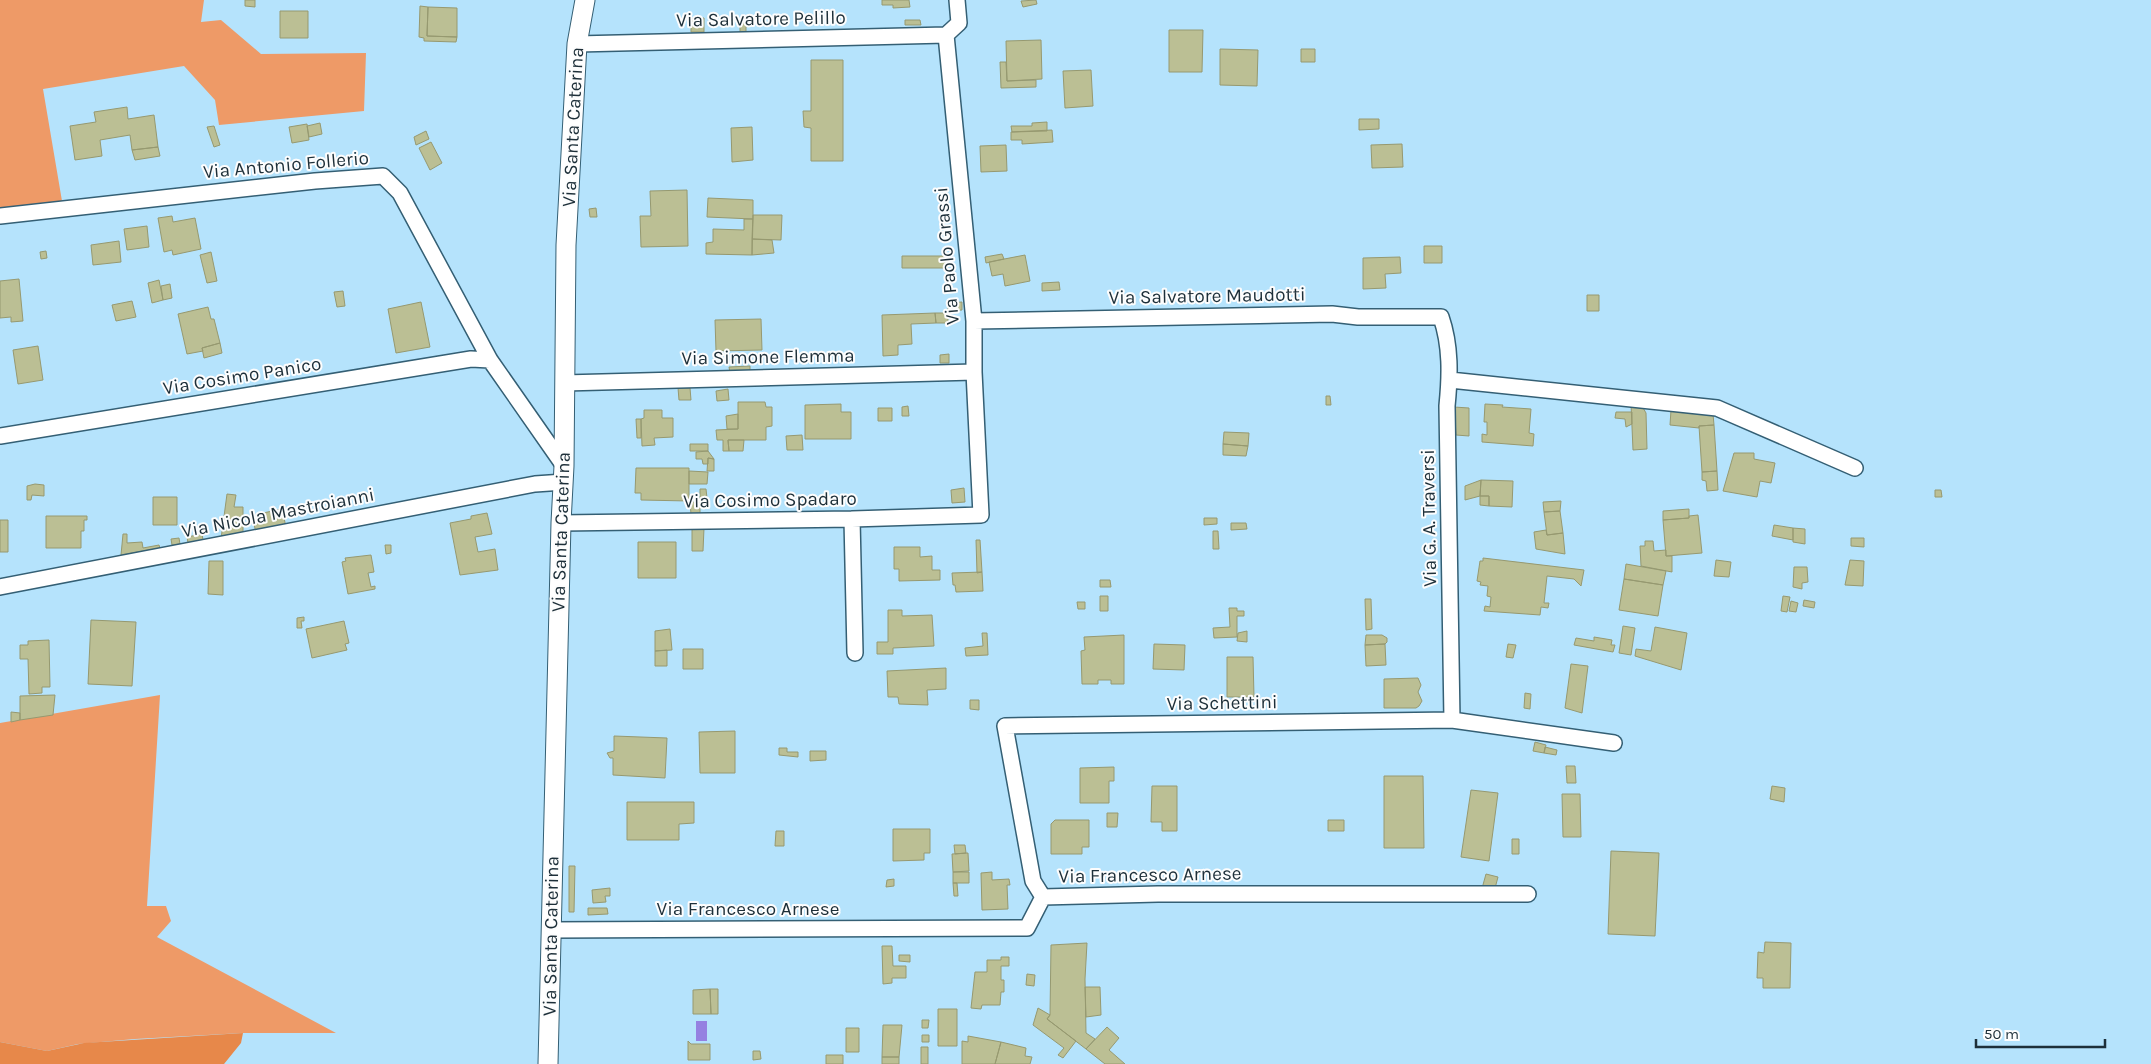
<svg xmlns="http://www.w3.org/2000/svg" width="2151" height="1064" viewBox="0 0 2151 1064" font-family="Karla,sans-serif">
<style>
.green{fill:#ee9a67}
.forest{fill:#e7884a}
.water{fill:#9581e1}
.building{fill:#bbbf94;stroke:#969970}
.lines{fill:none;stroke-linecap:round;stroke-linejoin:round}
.minor-casing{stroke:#345f74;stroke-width:18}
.tertiary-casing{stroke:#345f74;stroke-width:21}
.minor{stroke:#fff;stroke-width:15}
.tertiary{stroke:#fff;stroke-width:19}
.labels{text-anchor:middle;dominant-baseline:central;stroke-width:4;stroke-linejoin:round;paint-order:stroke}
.street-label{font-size:19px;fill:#1d2f39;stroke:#fdfdfd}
</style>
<rect width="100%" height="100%" fill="#b5e3fc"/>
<path class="green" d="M0,0H204L201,22L221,20L261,54L366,53L364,111L219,125L215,100L184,66L43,89L62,201L0,211Z
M160,695L147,906H166L171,921L157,937L336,1033H243L135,1039L78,1044L47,1051L0,1042V723Z"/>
<path class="forest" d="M243,1033L241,1043L224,1064H0V1042L47,1051L84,1043Z"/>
<path class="water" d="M696,1021H707V1041H696Z"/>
<path class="building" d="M245,0H255V7L245,6Z
M882,0H909L910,7L893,8V5H882Z
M1036,0L1037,4L1023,7L1021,1Z
M420,6L428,7L427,36L457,37L456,42L424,41V38L419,37Z
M428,7L457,8V37L427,36Z
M280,11H308V38H280Z
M704,18V32H691V19Z
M905,20H920L921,25H905Z
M740,21L746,22V37H740Z
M1169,30H1203L1202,72H1169Z
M1041,40L1042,79L1007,81L1006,41Z
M1220,49L1258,50L1257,86L1220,85Z
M1301,49H1315V62H1301Z
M811,60H843V161H811V128L804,127L803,111H811Z
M1000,62H1006L1007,81L1036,80V87L1001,88Z
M1091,70L1093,106L1065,108L1063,71Z
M127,107L128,119L154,115L158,147L132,150L130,135L100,140L102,156L75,160L70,126L96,122L94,112Z
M1359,119H1379V129L1359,130Z
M1047,122V131L1012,132L1011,126H1032V123Z
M320,123L322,134L309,137L307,126Z
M307,124L309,140L292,143L289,127Z
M214,126L220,145L214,147L207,127Z
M752,127L753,160L732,162L731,128Z
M1052,130L1053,142L1022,144V140H1011V132Z
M426,131L429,139L416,145L414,137Z
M431,142L442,163L430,170L419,148Z
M1402,144L1403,167L1372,168L1371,145Z
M1006,145L1007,171L981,172L980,146Z
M158,147L160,156L135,160L132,150Z
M687,190L688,246L641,247L640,216H651L650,191Z
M708,198L753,200V219L707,217Z
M596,208L597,217H590L589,209Z
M753,215H782L781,240L752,239Z
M172,216L173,222L195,218L201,249L173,255L172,250L164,252L158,218Z
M744,219H753L752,255L706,254V243L713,242V229L744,230Z
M147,226L149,247L127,250L124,229Z
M752,239L772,240L774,253L752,255Z
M119,241L121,262L93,265L91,245Z
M1424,246H1442V263H1424Z
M46,251L47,258L41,259L40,252Z
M211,252L217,281L207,283L200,255Z
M1002,254L1004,259L986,263L985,257Z
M1025,255L1030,281L1005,286L1003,274L992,276L989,262Z
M902,256H945V268H902Z
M1400,257L1401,273L1385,274L1386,288L1363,289V258Z
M19,279L23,321L11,322V317L0,318V281Z
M159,280L163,300L152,303L148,283Z
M1059,282L1060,290L1042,291V283Z
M170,284L172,298L163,300L161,286Z
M343,291L345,306L337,307L334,292Z
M1587,295H1599V311H1587Z
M132,301L136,317L116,321L112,305Z
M421,302L430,347L396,353L388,309Z
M962,302V310L948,311V303Z
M208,307L211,319H214L220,343L202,348L203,351L187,354L178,314Z
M935,313H948V323H936Z
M935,313L936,323L911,324L912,344L898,345V355L883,356L882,315Z
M761,319L762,350L716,351L715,320Z
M220,343L222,353L204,358L202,348Z
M38,346L43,380L18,384L13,350Z
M949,354V363H940V355Z
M750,366V372L730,373L729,367Z
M678,388H690L691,400H679Z
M728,389L729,400L717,401L716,391Z
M1326,396H1330L1331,405H1326Z
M738,402H765L766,407H772V426L766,427V440H728L729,451H723V440H717L716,430L738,429Z
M841,404V412H851V439H805V405Z
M1485,404L1503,405L1502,407L1531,409L1529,433L1534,434L1533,446L1482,442V434L1487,435V422H1484Z
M1631,404L1642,406L1646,413L1647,449L1633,450Z
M908,406L909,416H902V407Z
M1454,407L1469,408V436L1456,435Z
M878,408H892V421H878Z
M644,410H662V418H673V437L654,438L655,445L642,446L641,419L644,418Z
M1671,410L1713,414L1714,425L1699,426V428L1670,425Z
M1616,412H1632V424L1626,427L1625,419L1615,418Z
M738,414V429H727L726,416Z
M636,419H641V438H637Z
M1714,425L1717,471L1702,472L1699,426Z
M1224,432L1249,433L1248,446L1223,444Z
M802,435L803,450H787L786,436Z
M728,440H744L743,451H729Z
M690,444H708V451H690Z
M1223,444L1248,446L1246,456L1223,455Z
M708,451L714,459L708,458V464H703L702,459H696V452Z
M1734,453H1754V459L1775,463L1771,483L1760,481L1757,497L1723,491Z
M708,458L714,459V471H707Z
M636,468H689V501L641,500V493H635Z
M689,471L708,472L707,484H689Z
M1717,471L1718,490L1707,491L1706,481L1702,480V472Z
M1481,480L1480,496L1465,500V486Z
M1481,480L1513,481L1512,507L1489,506V496H1480Z
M35,484L44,485V496L32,495L31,500H27V486Z
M964,488L965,502L952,503L951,490Z
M700,489H706L707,498L700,499Z
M1935,490H1941L1942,497H1935Z
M227,494L236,495L234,507H243V535L221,539Z
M1480,496H1489V506L1480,505Z
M153,497H177V525H153Z
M1561,501L1560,511L1544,512L1543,502Z
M690,502H700V513L691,514Z
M282,509L286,527L256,533L254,524L265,522L263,513Z
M1689,509V518L1663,520V511Z
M1560,511L1563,533L1547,535L1544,512Z
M487,513L492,534L475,537L478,552L495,549L498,570L460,575L450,523L471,519V516Z
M1698,515L1702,553L1666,556L1663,520L1689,518V516Z
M46,516H87V520H84V531H81V548H46Z
M1204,518H1217V524L1204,525Z
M0,520H8V552H0Z
M1231,523H1246L1247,529L1231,530Z
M1774,525L1793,528V540L1772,536Z
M692,528H704L703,551H692Z
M1793,528L1805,529V544L1793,542Z
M1546,530L1547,535L1563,533L1565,554L1536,549L1534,532Z
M1213,531H1218L1219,549H1213Z
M123,534H127V543L142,542L143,548L159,545L160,548L121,555Z
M202,534L203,540L188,543L187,537Z
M179,538L180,544L172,545L171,539Z
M1851,538H1864V547L1851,546Z
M976,540H980L982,572L977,573Z
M1645,541H1653L1654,551L1666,550V556H1672V572L1641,566L1640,546H1645Z
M638,542H676V578H638Z
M385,545H391V553L386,554Z
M894,547H920V557L932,556V570H940V580L899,581V569H894Z
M371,555L374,572L368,573L371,587L375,586V589L348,594L342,562L346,561L345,558Z
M1483,558L1584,570L1581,586L1574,579L1547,576L1544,603H1549L1548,608L1541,607L1540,615L1484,611L1485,606L1490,607L1491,597L1487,596L1488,586L1480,585L1481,582L1477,581L1480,561H1483Z
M1716,560L1731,562L1729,577L1714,576Z
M1850,560L1864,561L1863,586L1845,585Z
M209,561H223V595L208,594Z
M1626,564L1666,571L1663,585L1624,579Z
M1794,567H1807L1808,582L1802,583V589L1793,587Z
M982,572L983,591L956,592L955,585H953L952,573Z
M1624,579L1663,585L1658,616L1619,610Z
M1100,580H1110L1111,587H1100Z
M1100,596H1108V611H1100Z
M1783,596L1790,597L1787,612L1781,611Z
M1365,599H1371L1372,629L1366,630Z
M1804,600L1815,602L1814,608L1803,606Z
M1791,601L1798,603L1796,612L1789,611Z
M1077,602H1085V609H1078Z
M1229,608H1237V611H1244V616H1237V637L1214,638L1213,628L1230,627Z
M888,610H902V616L932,615L934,646L893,648V654H877V642H888Z
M304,617V621H301L302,628H297V618Z
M91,620L136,622L132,686L88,684Z
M344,621L349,643L345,644L347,650L312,658L306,629Z
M1623,626L1635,628L1631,655L1619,653Z
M1655,627L1687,633L1681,670L1635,656L1636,649L1651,651Z
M670,629L672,650L655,651V631Z
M1247,631V642L1237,641L1238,633Z
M982,633H987L988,655L966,656L965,648L983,646Z
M1124,635V684H1111V680H1098V684H1082L1081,651L1085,650L1084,637Z
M1366,635H1382L1387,638V642L1385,644L1365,645Z
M1594,637L1612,640L1611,645H1615L1613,652L1574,645L1576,638L1594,641Z
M49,640L50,687H42V693L29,694L28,659H20V645H28V641Z
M1154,644L1185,645L1184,670L1153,669Z
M1385,644L1386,665L1366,666L1365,645Z
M1508,644L1516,645L1513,658L1506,657Z
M683,649H703V669H683Z
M667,650V666H655V651Z
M1227,657H1253L1254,697H1227Z
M1571,664L1588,666L1582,713L1565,708Z
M946,668V689L927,690L928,705L899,704L898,697H888L887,671Z
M1418,678L1421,685L1418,692L1422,701L1419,706L1416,708H1384V679Z
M1525,693L1531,694L1530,709L1524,708Z
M55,695L53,715L20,720V696Z
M970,700H979V710L970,709Z
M11,712L20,713V720L11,722Z
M735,731V773H700L699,732Z
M614,736L667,738L665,778L613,775V758H610L607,753L614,751Z
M1535,742L1546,745L1544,753L1533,751Z
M1545,747L1557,750L1556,755L1544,753Z
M779,748H787V752H798V757L779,755Z
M810,751H826V760L810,761Z
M1566,766H1575L1576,783H1567Z
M1114,767V781H1109V803H1080V768Z
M1384,776H1423L1424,848H1384Z
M1152,786H1177V831H1162V822H1151Z
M1772,786L1785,788L1784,802L1770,799Z
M1471,790L1498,793L1489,861L1461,857Z
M1562,794H1580L1581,837H1563Z
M627,802H694V823L679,824V840H627Z
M1107,813H1118L1117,827H1107Z
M1055,820H1089V847H1082V854H1051V824Z
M1328,820H1344V831H1328Z
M893,829H930V853H924V860L893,861Z
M776,831H784V846H775Z
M1512,839H1519V854H1512Z
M954,845H965L966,853L955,854Z
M1611,851L1659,853L1655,936L1608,934Z
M968,853L969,871L953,872L952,854Z
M569,866H575L574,912H569Z
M953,872H969V883H953Z
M992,872V880L1009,879L1010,885H1007L1008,909L982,910L981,873Z
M1486,874L1498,877L1494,892H1481Z
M894,879V886L886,887L887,880Z
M953,883H957L958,896H954Z
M610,888V896H605L606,902L593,903L592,890Z
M588,908H607L608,914L588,915Z
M1765,942L1791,943L1790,988H1763V978H1757L1758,952L1764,953Z
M1087,943L1085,979L1086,1033L1095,1039L1086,1049L1047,1019L1050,1015L1051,945Z
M882,946H892L893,966H906V978H892V983L883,984Z
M899,955H910V962L899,961Z
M1001,957H1009V966H1001V980H1004V992H1001L1000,1005H982L981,1009L971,1008L975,972H987V960H1001Z
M1027,974L1035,975L1034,986L1026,985Z
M1085,987H1100L1101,1015L1086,1017Z
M710,989H718V1014H711Z
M710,989L711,1014H693V990Z
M1038,1008L1050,1015L1047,1019L1076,1041L1063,1058L1058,1055L1064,1048L1033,1025Z
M938,1009H957V1046H938Z
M922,1020H929L928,1028H922Z
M883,1025H902L899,1057H882Z
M1107,1027L1119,1038L1109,1050L1125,1064H1105L1086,1049Z
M846,1028H859V1052H846Z
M922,1035H929V1042H922Z
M968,1036L1001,1042L995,1064H962V1041L968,1042Z
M688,1041L691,1044H710V1060H688Z
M1001,1042L1026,1048L1025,1056L1032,1057L1030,1064H995Z
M921,1047H928V1064H921Z
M753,1051H760L761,1059L753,1060Z
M826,1055H843V1064H826Z
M882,1057H899V1064H882Z"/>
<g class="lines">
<defs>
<path id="minor" d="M577,44L946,35
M0,216L315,181L383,176L400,193L490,360L564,466
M974,321L1332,314L1358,317H1441C1451,346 1450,376 1447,406L1452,720
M1450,380L1717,408L1855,468
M564,383L974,372
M0,436L471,359L490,360
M852,519L855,653
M561,523L852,519L981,515L974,372V321L946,35L959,23L957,0
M0,587L535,484L564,482
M1043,897L1033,881L1005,726L1452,720L1614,743
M551,930L1027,928L1043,897L1158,894H1528"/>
<path id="tertiary" d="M548,1064L561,523L564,466L566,245L577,44L585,0"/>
</defs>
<use href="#minor" class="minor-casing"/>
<use href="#tertiary" class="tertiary-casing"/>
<use href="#minor" class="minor"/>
<use href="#tertiary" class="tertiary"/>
</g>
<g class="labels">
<g class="street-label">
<text transform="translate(761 19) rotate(-1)">Via Salvatore Pelillo</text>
<text transform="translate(573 127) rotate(-87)">Via Santa Caterina</text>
<text transform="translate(286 165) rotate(-5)">Via Antonio Follerio</text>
<text transform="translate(947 256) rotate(-95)">Via Paolo Grassi</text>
<text transform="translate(1207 296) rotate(-1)">Via Salvatore Maudotti</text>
<text transform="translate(768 357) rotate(-1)">Via Simone Flemma</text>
<text transform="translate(242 376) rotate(-9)">Via Cosimo Panico</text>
<text transform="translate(770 500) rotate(-1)">Via Cosimo Spadaro</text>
<text transform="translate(278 513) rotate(-11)">Via Nicola Mastroianni</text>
<text transform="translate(1429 518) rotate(-91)">Via G. A. Traversi</text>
<text transform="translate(561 532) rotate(-88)">Via Santa Caterina</text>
<text transform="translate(1222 703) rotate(-1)">Via Schettini</text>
<text transform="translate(1150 875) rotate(-1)">Via Francesco Arnese</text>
<text x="748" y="909">Via Francesco Arnese</text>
<text transform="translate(551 936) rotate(-89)">Via Santa Caterina</text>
</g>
</g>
<path d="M1976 1039v8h129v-8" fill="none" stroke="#1d2f39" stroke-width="2.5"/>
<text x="1984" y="1039" font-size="15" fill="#1d2f39" stroke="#fdfdfd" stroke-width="4" paint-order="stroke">50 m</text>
</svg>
